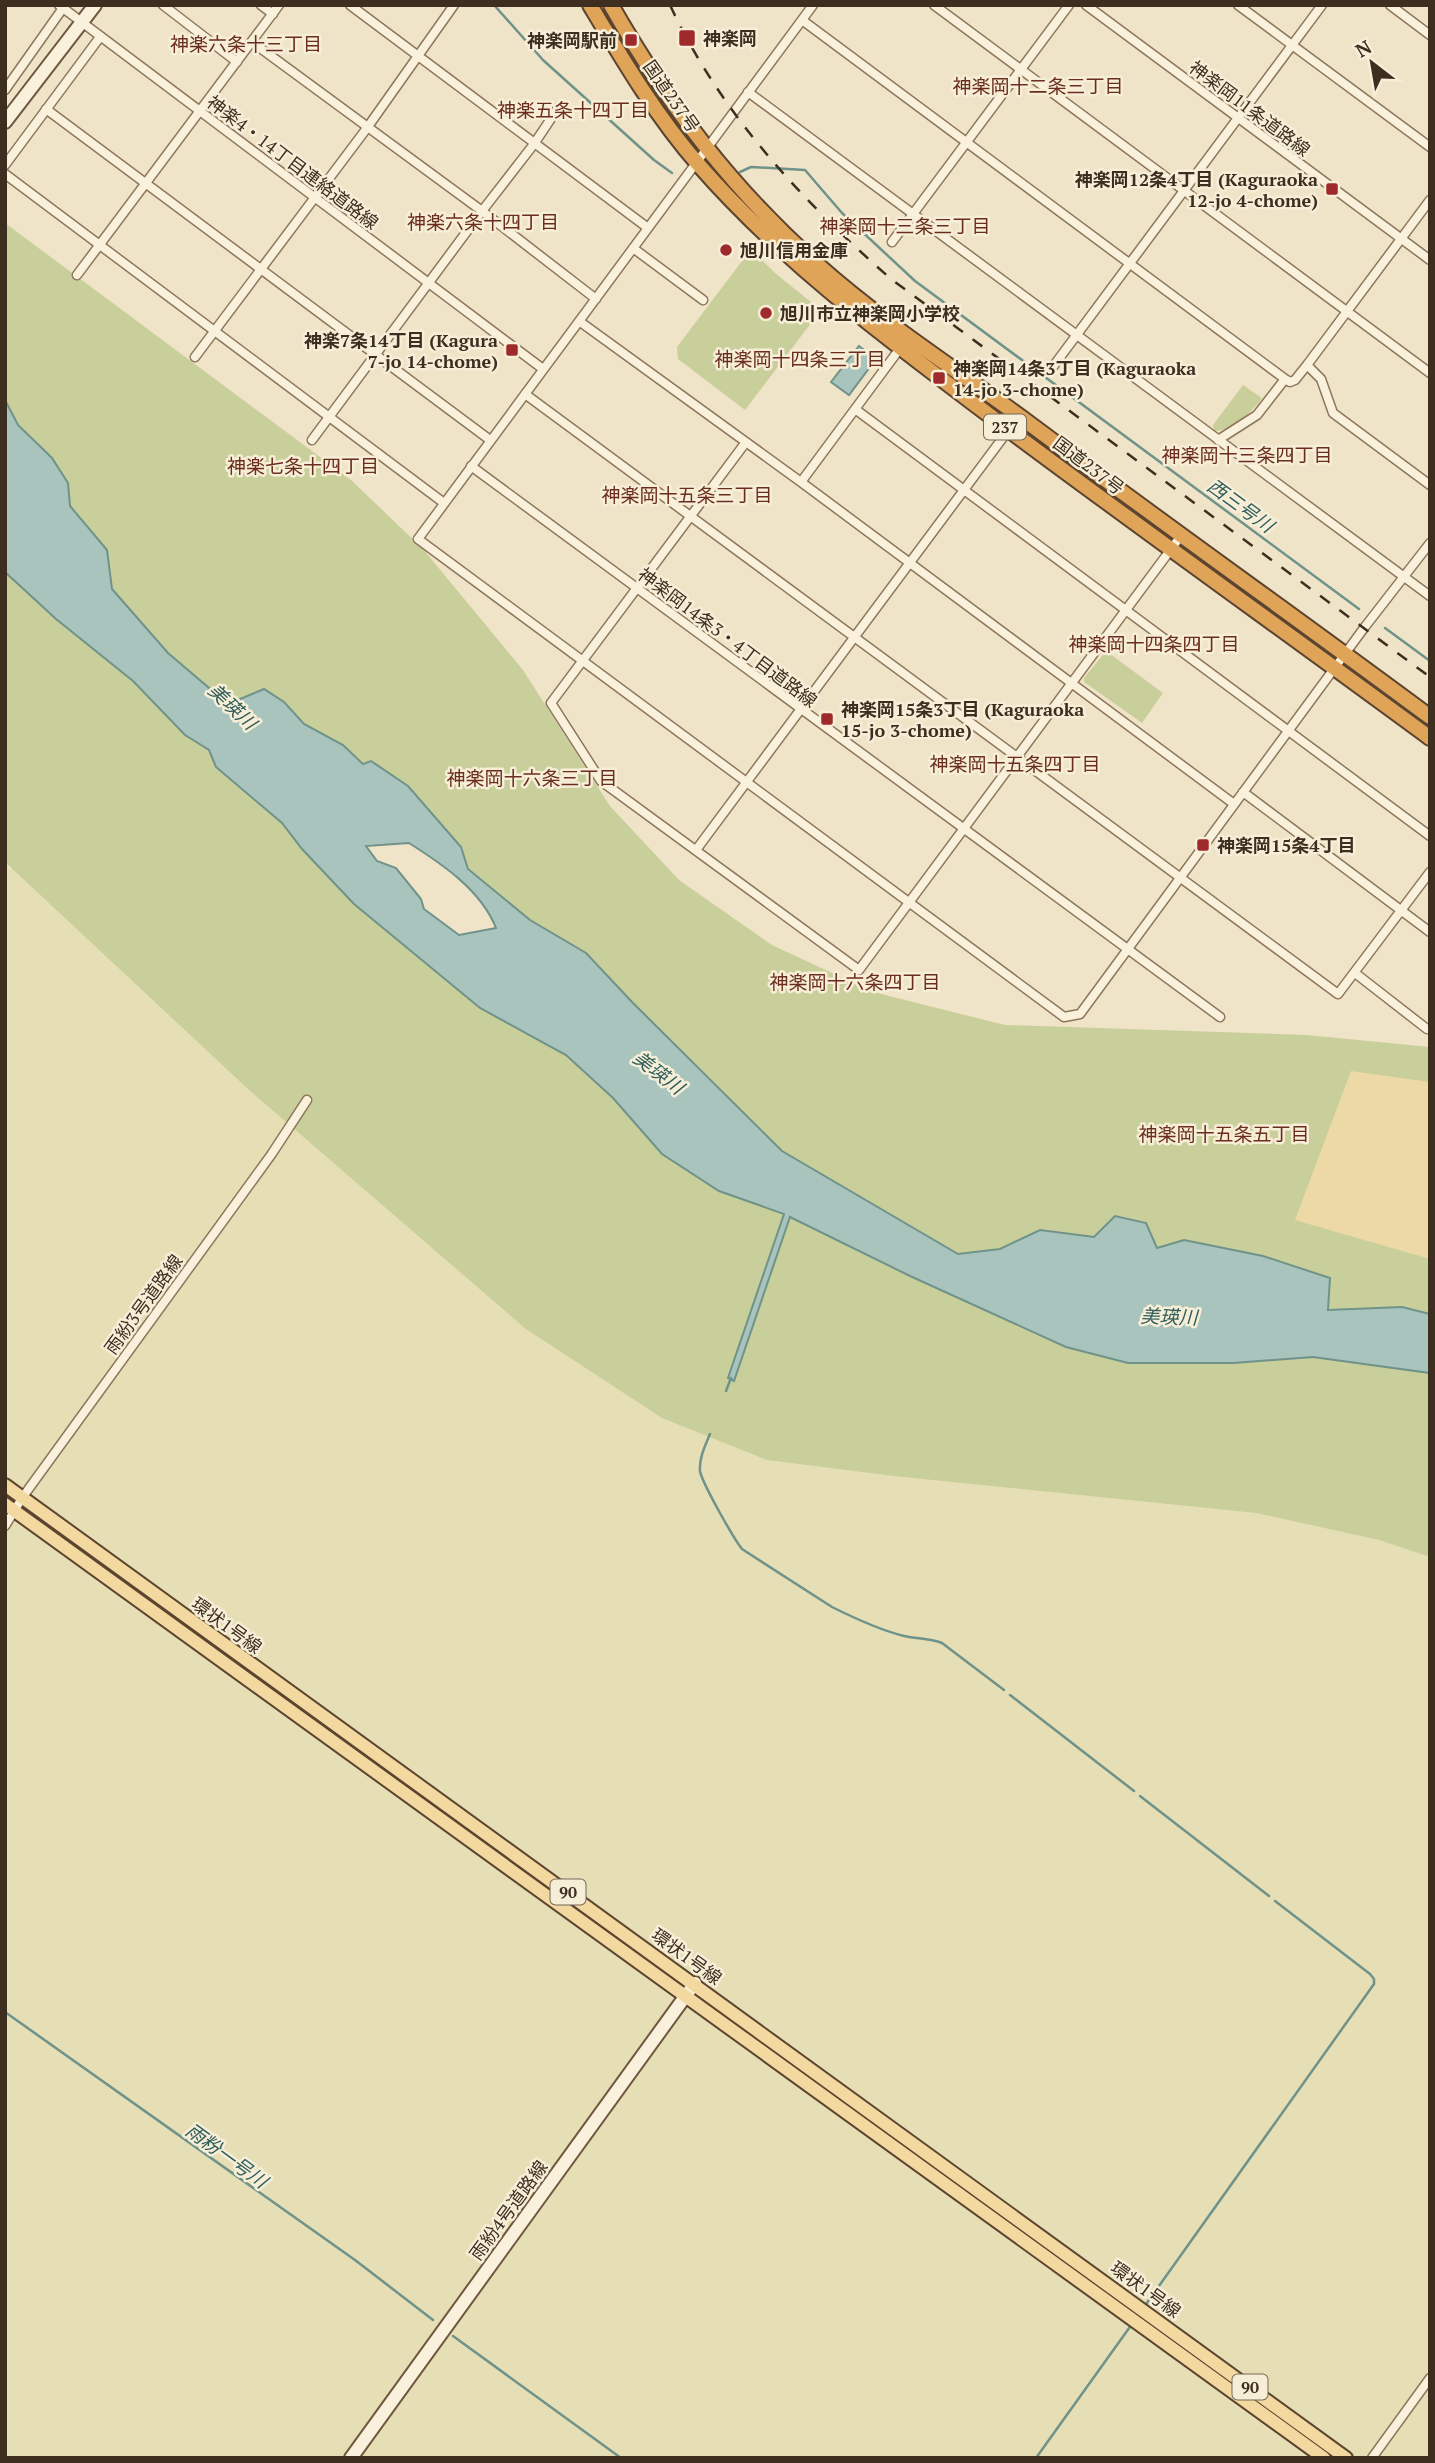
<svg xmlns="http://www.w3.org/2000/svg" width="1435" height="2463" viewBox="0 0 1435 2463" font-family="'PT Serif','Noto Sans JP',serif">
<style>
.farmland{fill:#e6deb5}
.green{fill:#c9cf9b}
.sand{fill:#ecd9a5}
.water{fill:#a9c4bc;stroke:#6f938a;stroke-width:2;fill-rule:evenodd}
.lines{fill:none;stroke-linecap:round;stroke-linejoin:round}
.stream{stroke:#6f938a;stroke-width:2.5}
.street-casing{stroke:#8d765c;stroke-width:11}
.secondary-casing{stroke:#6f573f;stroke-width:16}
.primary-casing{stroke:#5b4430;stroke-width:16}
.highway-casing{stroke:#5b4430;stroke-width:18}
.street{stroke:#faf1dc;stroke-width:8}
.secondary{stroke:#faf1dc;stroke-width:12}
.primary{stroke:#f3d9a0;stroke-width:12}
.highway{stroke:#e0a458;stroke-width:14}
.rail{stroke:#3d2e20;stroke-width:2.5;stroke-dasharray:12 12;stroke-linecap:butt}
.poi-dot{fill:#9e2a2b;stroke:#f7eed8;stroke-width:2.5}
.labels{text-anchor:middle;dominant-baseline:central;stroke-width:5;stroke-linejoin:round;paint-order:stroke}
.shield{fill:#f7eed8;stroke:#756857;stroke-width:2}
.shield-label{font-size:16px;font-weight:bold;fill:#3d2e20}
.poi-label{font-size:18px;font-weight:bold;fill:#3d2e20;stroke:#f7eed8;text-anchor:start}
.street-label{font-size:18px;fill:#3d2e20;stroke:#f7eed8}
.neighbourhood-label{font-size:19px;fill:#6b2e1e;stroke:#f7eed8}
.water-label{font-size:19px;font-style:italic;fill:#2f5d5a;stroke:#f7eed8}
</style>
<rect width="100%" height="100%" fill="#f0e4c8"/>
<path class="farmland" d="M5,869H14L249,1090L405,1223L767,1460L893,1476L1256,1513L1379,1540L1430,1557V2458H5Z"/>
<path class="green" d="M5,223L351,480L423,549L523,670L610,806L679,880L772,945L873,992L1005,1025L1307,1035L1430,1047V1314L1401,1307L1327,1310L1330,1278L1263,1256L1184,1240L1157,1248L1040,1230L1000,1250L958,1254L782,1151L633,1003L586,953L530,920L468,869L461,846L343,745L304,724L284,702L228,704L168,653L112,589L107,550L70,506L68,483L52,458L18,425L5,400Z
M751,249L775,273L821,310L745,410L678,359L677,347Z
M1243,385L1262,398C1252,412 1232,431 1214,431L1213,425Z
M5,572L56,619L133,681L185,735L209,750L216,767L282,823L302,849L480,1008L566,1055L719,1191L784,1214L910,1276L1066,1347L1128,1363H1234L1313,1357L1430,1373V1557L1379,1540L1256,1513L893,1476L767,1460L662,1418L526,1329L249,1090L5,862Z
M1106,651L1163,693L1142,723L1084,682V678Z"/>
<path class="sand" d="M1351,1071L1430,1082V1259L1295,1220Z"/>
<path class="water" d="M859,346L876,359L849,395L831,382Z
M5,400L18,425L52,458L68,483L70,506L107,550L112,589L168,653L228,704L264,689L284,702L304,724L343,745L363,764L371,761L408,786L461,847L468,869L530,920L586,953L633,1003L782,1151L958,1254L1000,1249L1040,1230L1094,1237L1115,1216L1146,1223L1157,1248L1184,1240L1263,1256L1330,1278L1328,1310L1402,1307L1430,1314V1373L1313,1357L1234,1363H1128L1066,1347L910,1276L790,1217L734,1381L728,1378L784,1214L719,1191L662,1154L613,1098L566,1055L480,1008L354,904L302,849L282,823L216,767L209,750L185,735L133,681L56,619L5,572ZM409,843C442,864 481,890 496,928L459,935L424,909L421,899L396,868L377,861L366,846Z"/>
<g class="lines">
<path class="stream" d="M494,5L543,60L654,160L672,173
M740,172L751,167L805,170L842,213L915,281L1359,609
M1385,628L1430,661
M726,1391L731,1378
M710,1434C705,1446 699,1458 700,1471C702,1483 734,1539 742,1549L832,1607C854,1618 880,1630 904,1636C917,1639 929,1638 942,1643L1004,1690
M1010,1695L1134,1791
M1140,1796L1269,1896
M5,2012L355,2260L433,2320
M1144,2307L1374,1984V1979L1370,1974L1275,1901
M453,2336L621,2458
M1036,2458L1132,2324"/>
<defs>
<path id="street" d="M59,5L543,369
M163,5L237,62
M261,5L273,14
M350,5L648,228
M813,5L418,539L1064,1017L1080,1014L1364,628L1430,543
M934,5L1430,373
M1086,5L1430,260
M1238,5L1430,147
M1390,5L1430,35
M802,20L1285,379
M252,42L482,211L596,299
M5,90L63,8
M748,92L1430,596
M46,109L490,440
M5,165L100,37
M5,174L444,503
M892,242L1069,5
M633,248L703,300
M77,275L279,5
M579,321L801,482L1234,804
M195,357L367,128L454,5
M1307,365L1430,200
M1052,368L1322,5
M525,394L1338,994L1430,872
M855,409L1430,836
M312,440L482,211L534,144L558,108
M1218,440L1257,415L1285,379L1290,382L1295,380L1307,365L1321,379L1333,413L1430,485
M746,442L551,703L601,781L859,970L1180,537
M471,466L1220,1017
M801,482L901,347
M1243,792L1430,932
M696,850L1019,416
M1355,973L1427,1029
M5,1526L22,1498L271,1155L307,1100
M1372,2458L1430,2378"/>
<path id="secondary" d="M5,122L95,5
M351,2458L695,1983"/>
<path id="primary" d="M5,1485L1346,2458
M5,1504L1324,2458"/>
<path id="highway" d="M590,5C623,60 656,116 698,164C786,265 891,341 997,421C1140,528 1286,632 1430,738
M611,5C668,105 733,190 819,266C882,322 954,368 1022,418C1157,519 1294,616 1430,717"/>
</defs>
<use href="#street" class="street-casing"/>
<use href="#secondary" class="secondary-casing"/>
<use href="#primary" class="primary-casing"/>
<use href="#highway" class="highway-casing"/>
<use href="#street" class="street"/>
<use href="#secondary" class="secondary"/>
<use href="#primary" class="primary"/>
<use href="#highway" class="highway"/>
<path class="rail" d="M670,5C720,113 803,202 891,279L1430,677"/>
</g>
<g class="poi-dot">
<rect x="678" y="29" width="18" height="18" rx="3.5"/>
<rect x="624" y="33" width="14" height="14" rx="3.5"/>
<rect x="1325" y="182" width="14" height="14" rx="3.5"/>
<circle cx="726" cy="250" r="7"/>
<circle cx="766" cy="313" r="7"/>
<rect x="505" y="343" width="14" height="14" rx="3.5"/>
<rect x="932" y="371" width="14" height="14" rx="3.5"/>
<rect x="820" y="712" width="14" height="14" rx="3.5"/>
<rect x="1196" y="838" width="14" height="14" rx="3.5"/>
</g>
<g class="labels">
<g class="shield">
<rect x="984" y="414.5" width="42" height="25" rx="5"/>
<rect x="550.5" y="1879.5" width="35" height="25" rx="5"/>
<rect x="1232.5" y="2374.5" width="35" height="25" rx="5"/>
</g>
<g class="shield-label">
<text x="1005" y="427">237</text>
<text x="568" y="1892">90</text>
<text x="1250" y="2387">90</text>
</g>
<g class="poi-label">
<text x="703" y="38">神楽岡</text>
<text x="617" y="40" text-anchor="end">神楽岡駅前</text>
<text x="1318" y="179" text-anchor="end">神楽岡12条4丁目 (Kaguraoka<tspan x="1318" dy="21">12-jo 4-chome)</tspan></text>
<text x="740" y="250">旭川信用金庫</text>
<text x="780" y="313">旭川市立神楽岡小学校</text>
<text x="498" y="340" text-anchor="end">神楽7条14丁目 (Kagura<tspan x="498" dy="21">7-jo 14-chome)</tspan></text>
<text x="953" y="368">神楽岡14条3丁目 (Kaguraoka<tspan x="953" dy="21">14-jo 3-chome)</tspan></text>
<text x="841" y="709">神楽岡15条3丁目 (Kaguraoka<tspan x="841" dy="21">15-jo 3-chome)</tspan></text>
<text x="1217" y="845">神楽岡15条4丁目</text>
</g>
<g class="street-label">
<text transform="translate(672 96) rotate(55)">国道237号</text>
<text transform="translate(1250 108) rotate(37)">神楽岡11条道路線</text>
<text transform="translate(293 162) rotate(37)">神楽4・14丁目連絡道路線</text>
<text transform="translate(1089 465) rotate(37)">国道237号</text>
<text transform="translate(728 637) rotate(37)">神楽岡14条3・4丁目道路線</text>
<text transform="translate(143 1304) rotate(-54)">雨紛3号道路線</text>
<text transform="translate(227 1625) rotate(36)">環状1号線</text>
<text transform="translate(687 1956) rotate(36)">環状1号線</text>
<text transform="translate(508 2210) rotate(-54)">雨紛4号道路線</text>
<text transform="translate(1146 2289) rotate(36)">環状1号線</text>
</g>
<g class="neighbourhood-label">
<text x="246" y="43">神楽六条十三丁目</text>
<text x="1038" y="85">神楽岡十二条三丁目</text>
<text x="573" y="109">神楽五条十四丁目</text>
<text x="483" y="221">神楽六条十四丁目</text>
<text x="905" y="225">神楽岡十三条三丁目</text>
<text x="800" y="358">神楽岡十四条三丁目</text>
<text x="1247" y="454">神楽岡十三条四丁目</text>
<text x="303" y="465">神楽七条十四丁目</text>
<text x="687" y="494">神楽岡十五条三丁目</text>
<text x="1154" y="643">神楽岡十四条四丁目</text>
<text x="1015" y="763">神楽岡十五条四丁目</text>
<text x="532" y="777">神楽岡十六条三丁目</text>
<text x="855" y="981">神楽岡十六条四丁目</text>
<text x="1224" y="1133">神楽岡十五条五丁目</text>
</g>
<g class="water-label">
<text transform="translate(1241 505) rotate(36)">西三号川</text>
<text transform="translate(233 706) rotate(43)">美瑛川</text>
<text transform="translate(659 1072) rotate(37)">美瑛川</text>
<text transform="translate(1169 1316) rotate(2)">美瑛川</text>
<text transform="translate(227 2155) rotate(36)">雨粉一号川</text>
</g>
</g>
<rect width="1435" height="2463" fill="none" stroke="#3d2e20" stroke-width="14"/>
<g transform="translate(1372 63) rotate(329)" stroke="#f7eed8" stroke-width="5" paint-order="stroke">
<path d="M0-5L12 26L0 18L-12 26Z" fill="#3d2e20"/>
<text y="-10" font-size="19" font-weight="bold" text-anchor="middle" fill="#3d2e20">N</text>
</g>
</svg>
